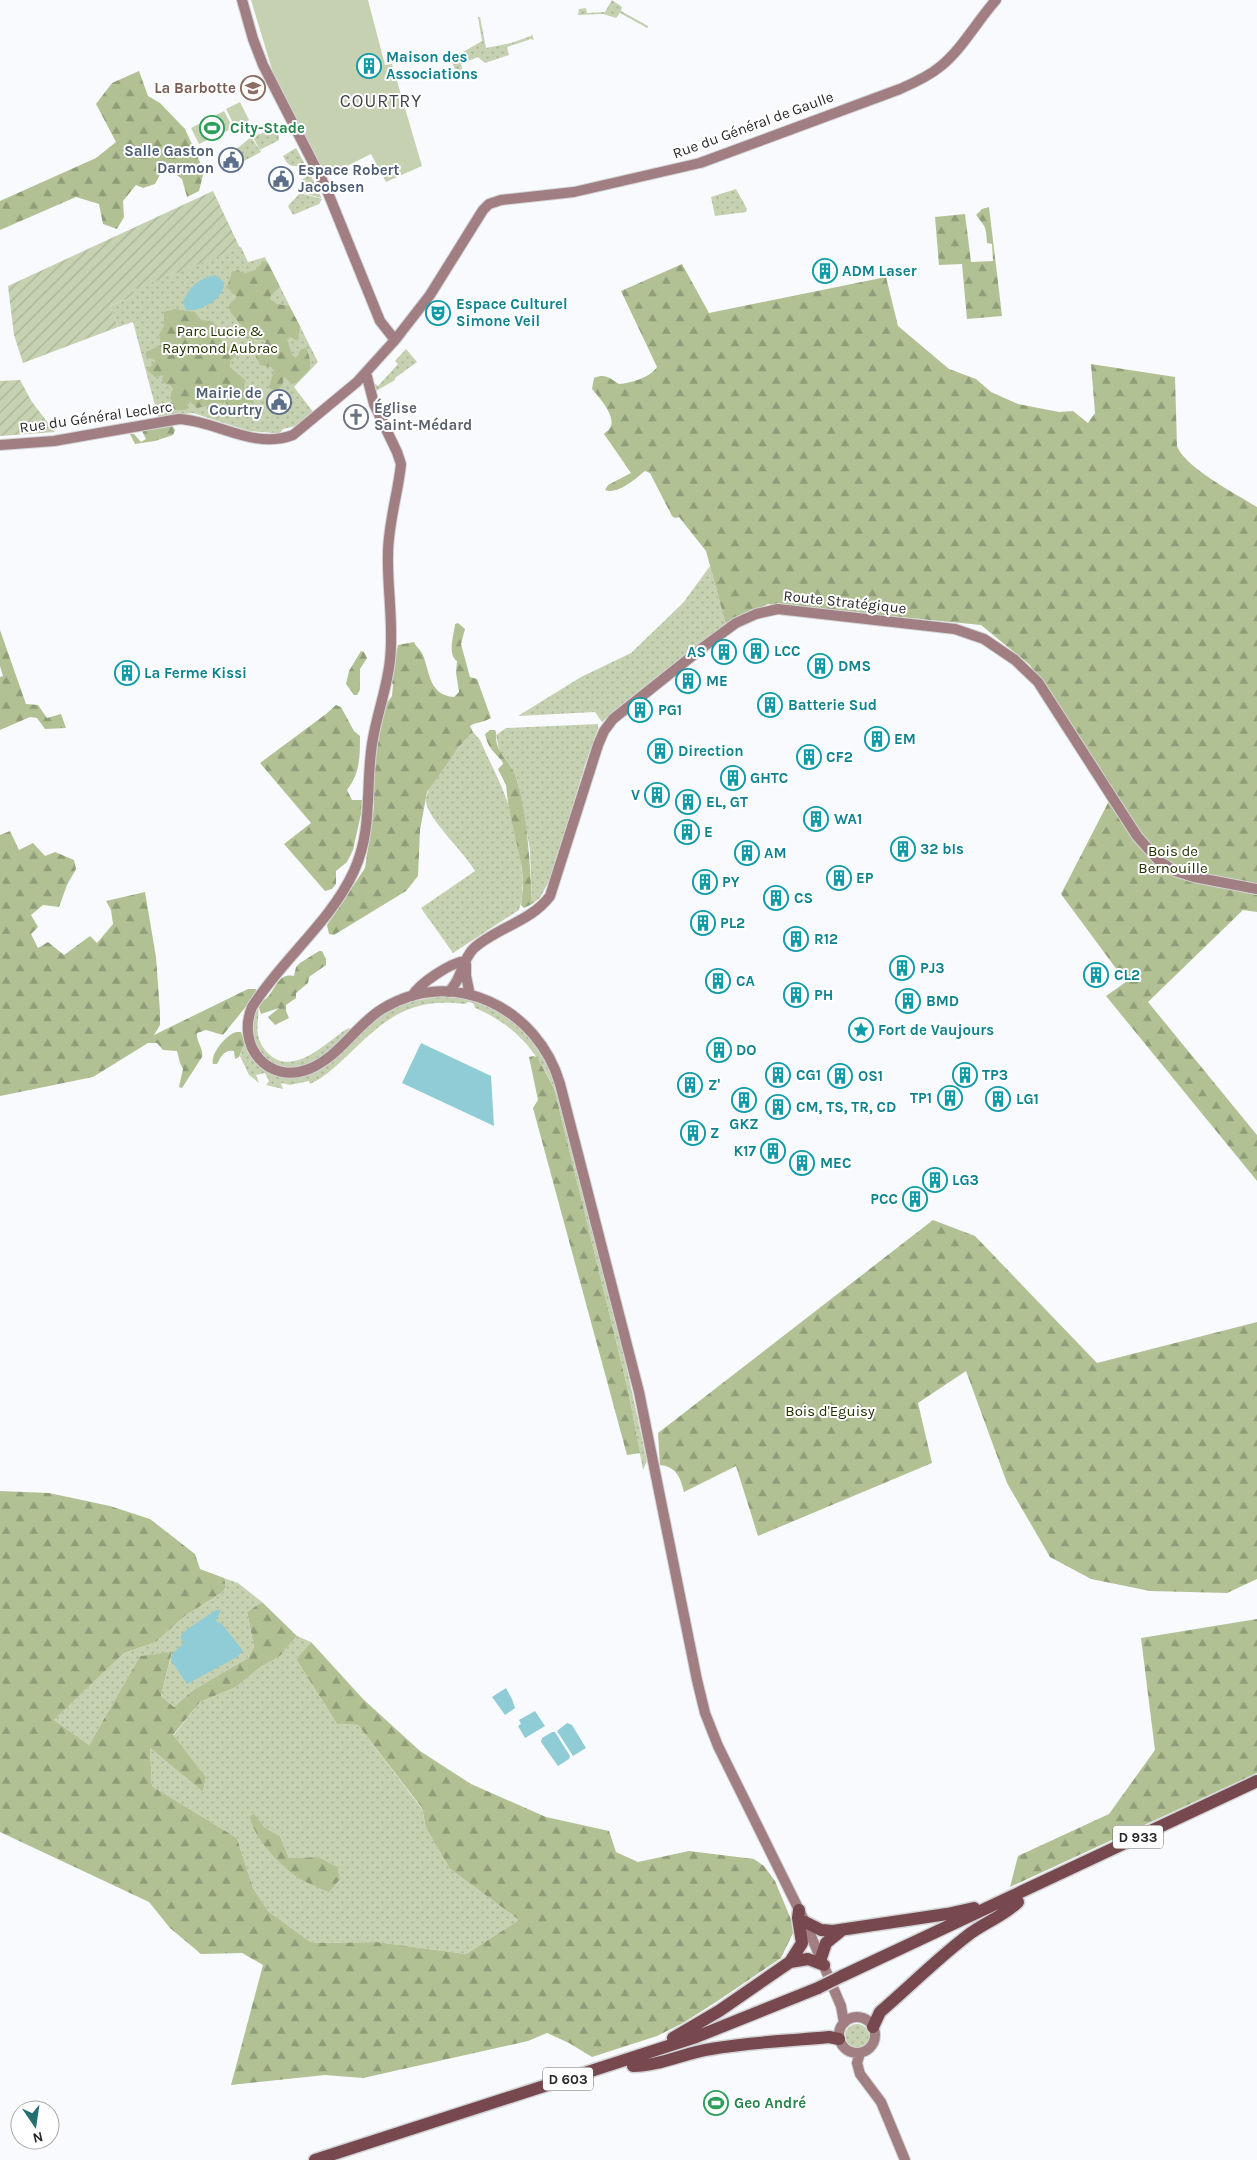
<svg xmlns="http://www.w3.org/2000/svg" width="1257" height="2160" viewBox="0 0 1257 2160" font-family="Karla,sans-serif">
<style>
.grass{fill:url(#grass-dots);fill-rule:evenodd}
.forest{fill:url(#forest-firs)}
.garden{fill:url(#garden-furrows)}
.pitch{fill:#c5d1b1}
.water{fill:#90ccd5}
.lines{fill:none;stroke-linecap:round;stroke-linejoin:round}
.secondary-casing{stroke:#d3d4d7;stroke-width:12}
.highway-casing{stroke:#d3d4d7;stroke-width:15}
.secondary{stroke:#a17e81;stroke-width:10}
.highway{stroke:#77494e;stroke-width:12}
.highway-bridge-casing{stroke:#d3d4d7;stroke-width:15;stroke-linecap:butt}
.highway-bridge{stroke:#77494e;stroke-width:12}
.labels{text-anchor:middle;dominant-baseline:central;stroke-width:4;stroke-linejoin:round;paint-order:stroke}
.shield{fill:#fff;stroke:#686869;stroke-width:1}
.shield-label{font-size:14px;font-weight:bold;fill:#282829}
.culture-label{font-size:15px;font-weight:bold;fill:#0d838f;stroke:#fff;text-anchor:start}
.education-label{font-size:15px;font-weight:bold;fill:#785e54;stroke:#fff;text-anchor:end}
.street-label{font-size:15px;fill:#282829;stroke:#fff}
.leisure-label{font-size:15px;font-weight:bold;fill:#27864d;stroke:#fff;text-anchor:start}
.service-label{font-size:15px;font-weight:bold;fill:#4e5e75;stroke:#fff;text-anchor:end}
.park-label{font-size:15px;fill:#243100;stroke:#fff}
.worship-label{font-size:15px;font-weight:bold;fill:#5b616d;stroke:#fff;text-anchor:start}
.quarter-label{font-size:18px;letter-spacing:1px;fill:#414245;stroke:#fff}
</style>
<defs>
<pattern id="grass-dots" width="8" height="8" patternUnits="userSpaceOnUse" patternTransform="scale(1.25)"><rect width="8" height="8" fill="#c5d1b1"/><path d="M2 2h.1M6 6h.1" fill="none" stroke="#a9b398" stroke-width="1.8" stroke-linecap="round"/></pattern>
<pattern id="forest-firs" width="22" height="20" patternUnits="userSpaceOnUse" patternTransform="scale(1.25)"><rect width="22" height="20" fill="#b1c194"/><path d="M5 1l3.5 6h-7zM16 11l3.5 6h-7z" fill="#909d79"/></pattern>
<pattern id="garden-furrows" width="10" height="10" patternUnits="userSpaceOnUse" patternTransform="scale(1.25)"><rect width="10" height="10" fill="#c5d1b1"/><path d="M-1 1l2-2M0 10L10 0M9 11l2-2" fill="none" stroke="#a9b398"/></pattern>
</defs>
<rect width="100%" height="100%" fill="#f9fafd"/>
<path class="grass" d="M612,0L622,7L621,11L648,26L647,28L620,13L616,18L603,14L578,15L579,9L586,8L587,13L605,12Z
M478,17H480L486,48L511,43L531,36L532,34L534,40L531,39L507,47L509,55L485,63L478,57L461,64L463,72H458L455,70L451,59L482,41Z
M278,125L279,140L260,150L252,136L276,130V126Z
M251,137L261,152L242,162L233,152Z
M296,148L306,166C293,165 290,170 283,156Z
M309,172L321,197V198L300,192L301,180L305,178Z
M736,189L747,209L746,212L715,216L711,197Z
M300,193L322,199L319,204L293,215L288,206Z
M241,247L248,262L265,257L318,362L294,387L314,413L300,425L283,429L281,432L276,435L275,433L249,431L193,413L158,417L133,322L118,327L110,306L134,296L132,290Z
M406,349L417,362L395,378V380L376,391L374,383L378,386L398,364L395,361Z
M710,566L726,625L621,705L602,722L595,712L518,716L581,677L631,653L683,603Z
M598,724V729L585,765L552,875L540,898L532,904L530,850L517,779L511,767L500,755L496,735L506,728Z
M473,732L480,740C489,761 501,782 508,804C516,831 529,883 519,910L453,953L421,908L475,871C465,853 428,819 426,802C424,784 461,745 473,732Z
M443,996L470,999L505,1013L532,1036L554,1075L623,1350L647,1461L643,1470L628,1390L554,1088C535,1049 515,1025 475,1008L473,1003L468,1002L465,1004C409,997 385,1019 347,1056C335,1067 325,1077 310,1084L309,1081L290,1085L282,1083L281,1084L283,1089L266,1085L269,1081L265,1073L256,1075L259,1083L249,1075L240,1056L245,1043L254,1059L292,1077L302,1076L311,1073L384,1012L412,1001Z
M258,1005C260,1017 255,1027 259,1039C261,1045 265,1051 270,1055C294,1076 326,1043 345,1030L350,1028V1031C338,1042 325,1059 308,1065C280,1075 252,1057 251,1027C251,1020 256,1011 258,1005Z
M224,1578L238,1583L262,1602L247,1612L254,1647L248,1658L193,1690L174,1707L161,1696L172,1653L140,1656L89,1745L54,1720L124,1653L156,1642L186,1615L223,1592L226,1587Z
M297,1636L311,1642L296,1659L337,1724L358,1725L422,1809L426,1828L450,1869L519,1920L466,1954L377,1942L312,1943L268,1911L253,1888L237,1838L152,1786L150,1748L203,1792L206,1777L173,1736L200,1702L236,1687L261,1667L280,1656ZM264,1827L280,1836L289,1858L318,1857L300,1879Z
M845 2036a12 12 0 1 1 24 0a12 12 0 1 1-24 0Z"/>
<path class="forest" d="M139,71L148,96L160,103L185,129L204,171L199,191L187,197L182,179L170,170L161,173L155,184L143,188L136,185L123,201L124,217L117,229L103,224L99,204L76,197L0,230V201L96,158L116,142L96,104L112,83Z
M989,207L1002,316L967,319L962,264L939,265L935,217L965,214L971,262L993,261L992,244L987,243C986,225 985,227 976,215L982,209Z
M264,261L268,263L280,287L271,295L270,299L277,304L289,306L300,326L298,341L291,337L287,339L292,355L296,358L298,356L300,350L305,348C309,352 311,363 310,369L296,383L291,384L286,378L284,377L282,386L275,390L271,389L269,387L274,371L271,367L260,365L256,357L257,352L266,342L264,340L251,339L230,311L229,305L237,297L227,287L232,272L238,270L243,274L255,270Z
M682,264L709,313L886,277L898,326L949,369L976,379L991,392L1018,404L1059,412L1073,411L1088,423L1095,413L1091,364L1175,377L1177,446C1184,467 1236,494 1257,507V912L1243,910L1148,1002L1257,1135V1181L1106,996L1126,982L1061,894L1111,797L1030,665L981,625L768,604L726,625L706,551L679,517L675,518L672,516L650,473L645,471C635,479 618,495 605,490L608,485L631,473L604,434C605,432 608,431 610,428C617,417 599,397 592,389L594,378C606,373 610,379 619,384C631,383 651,377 657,367L621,291Z
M175,309L195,312L201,320L210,321L217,326L223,346L232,350L236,355L230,361V367L245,380L244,389L253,395V402L237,408H230L225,402L197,408L190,401L186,410H174L170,407L172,401L170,398L173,389L170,385L163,383L162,378L164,375L155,377L147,370L156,361L146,356V352L161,345L159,335L164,326V312Z
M172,425L175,430L173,435L155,441L135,444L130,434H134L141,442L146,439L142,431Z
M458,623L465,629L461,644L470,677L477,679L491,718C483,723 475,722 470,726L473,732L458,748L427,792L420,830L418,876L406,891L334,935L329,934L327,925L365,868L374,806L369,774L384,707L392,696L393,685L390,679L398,645L414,642C416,647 421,650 423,655C430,673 429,695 454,697L459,692L456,673L457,661C447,654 454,635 455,624Z
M0,630L26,704L38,705L47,718L61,714L66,728L45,729L37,718L30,717L0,730V677L3,676L0,666Z
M361,651L364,652L367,658L360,669V690L357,695H354L346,684L349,671Z
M336,705L341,707L354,731L360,736C360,757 360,773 347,790L352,800H362L361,814L353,850L347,862L336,871V884L332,889L325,891L284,844L311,823L260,763L326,714Z
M490,730H495L496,732C494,755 512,761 517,780C528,820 530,863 532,904L524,908L521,905L523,888L522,868L508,803L506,785L498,769L503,764L502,761C493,751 488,748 485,734Z
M10,831L19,850L33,843L45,856L55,852L74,860L76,869L67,885L59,907L43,905L31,915L38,927L31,934L38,948L48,942L64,955L90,936L97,943L113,924L111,910L106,901L145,892L156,957L160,1012V1025L154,1035L248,989H256V994L223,1035L206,1030L197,1033C196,1042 204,1049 202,1057L182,1088L179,1087L183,1069L180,1063L177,1051L163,1050L157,1043H148L93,1077L0,1096V835Z
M319,951H322L326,959V965L309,977L308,983L296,993V998L286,1005V1011L289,1018L275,1025L268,1017L279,1008L261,1014L258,1005C262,1001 268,998 270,994C277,985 280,973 294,976L296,967L300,963Z
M236,1032H241L245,1043L239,1057L235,1059L234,1051C224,1049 221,1057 217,1064H213C210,1054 226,1035 236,1032Z
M533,1056L537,1057L554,1088L628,1390L640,1453L627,1455L533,1108L538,1100L529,1057Z
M933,1220L975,1236L1097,1363L1257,1322V1579L1227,1593L1150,1591L1091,1579L1050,1557L1007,1483L966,1371L918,1403L932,1463L758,1536L736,1466L684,1492C680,1477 677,1467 660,1465L658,1433Z
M0,1491L49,1493L110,1506L150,1519L195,1554L200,1569L224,1578L226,1587L223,1592L186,1615L156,1642L124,1653L54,1720L89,1745L140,1656L172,1652L161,1696L174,1707L193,1690L248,1658L254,1647L247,1612L262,1602L297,1636L280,1656L261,1667L236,1687L200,1702L173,1735L206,1777L203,1792L150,1748L152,1786L237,1838L253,1888L268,1911L312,1943L377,1942L466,1954L519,1920L450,1869L426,1828L422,1808L358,1725L337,1724L296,1659L311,1642L363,1699L420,1751L471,1784L546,1817L609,1831L616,1852L638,1862L689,1851L754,1859L764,1866L775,1881L795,1929L781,1958L719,2000L683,2023L657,2036L592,2057L569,2043L547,2033L528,2041L363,2078L325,2075L231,2085L263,1965L242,1953L201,1954L170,1928L149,1902L0,1832Z
M1257,1619V1773L1010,1887L1018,1856L1109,1814L1155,1750L1141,1638Z
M254,1814L264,1827L280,1836L289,1858L318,1857L337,1867L340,1879L329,1892C320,1888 309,1884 300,1879C281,1866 253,1838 250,1816Z"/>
<path class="garden" d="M213,191L240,248L133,290L134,296L110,306L118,327L23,363L14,335L8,286Z
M20,380L32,402L55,432L0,436V381Z"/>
<path class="pitch" d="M251,0H368L385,65L392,64L422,166L386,182L371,154L345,167L323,174L273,73Z
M240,102L249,120L235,127L226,109Z
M224,111L233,128L199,144L191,128Z"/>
<path class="water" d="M215,275L224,282C225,299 201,312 186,310L183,302C189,287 199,278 215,275Z
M421,1043L491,1076L494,1126L402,1083Z
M216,1610H221L216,1621L222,1624L243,1651L237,1657L187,1684L171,1660L172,1654L184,1643L180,1637L186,1630Z
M506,1688L512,1699L515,1708L505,1715L492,1697Z
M535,1711L545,1726L525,1738L518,1726L521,1724L519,1720Z
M567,1723L572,1725L586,1748L573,1756L557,1731Z
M552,1732H555L570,1756L569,1759L558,1766L541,1742L542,1738Z"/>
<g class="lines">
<defs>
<path id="secondary" d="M242,0L253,39L263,65L326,188L380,321L395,340
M366,373L374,404L397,452L401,464C398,494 388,524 388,554C387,589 394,624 390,660C387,691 374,721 371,752C366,794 372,831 354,871C330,923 282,959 252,1007C236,1046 268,1085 309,1069C339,1057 356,1025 382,1009C453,965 538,1008 560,1084L639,1392L697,1680L705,1713L718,1746L805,1922L841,2006L844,2023
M0,445L54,441L179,419C218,421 253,450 293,435L357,382L395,340L430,295L483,210L489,204L501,200L574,192L700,163L900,89C914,83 929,76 941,66C963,48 977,21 996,0
M466,964V976L470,995
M448,992C461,982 461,962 473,949C495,928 531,922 550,896L598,745L604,731L613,719L706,645L736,623L756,614L778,609L955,629L984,639L1015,660L1038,682L1137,836L1159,861L1175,871L1194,877L1257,889
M412,996C421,982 449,964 466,960
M839 2035a18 18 0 1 1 36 0a18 18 0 1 1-36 0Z
M860,2053L857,2063L860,2074L881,2102L905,2160"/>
<path id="highway" d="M805,1922L821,1930L833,1931L947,1914L974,1908
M821,1958L826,1943L842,1930
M790,1962L808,1959L824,1965
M842,1976L1257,1781
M873,2027L880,2012C909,1987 937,1959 967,1936C983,1923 1003,1917 1018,1902
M673,2038L719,2011L790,1962L802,1943L798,1918L799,1910
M633,2066C659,2066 684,2053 711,2049C749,2042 789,2041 829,2037L839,2039
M315,2160L696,2037L818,1988"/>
</defs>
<use href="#secondary" class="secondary-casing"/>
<use href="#highway" class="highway-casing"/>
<use href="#secondary" class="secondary"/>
<use href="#highway" class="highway"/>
<defs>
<path id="highway-bridge" d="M818,1988L842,1976"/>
</defs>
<use href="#highway-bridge" class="highway-bridge-casing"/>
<use href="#highway-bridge" class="highway-bridge"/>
</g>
<defs>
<symbol id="building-ring" viewBox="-11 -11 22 22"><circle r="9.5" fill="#fff" stroke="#0f9aa8" stroke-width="1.5"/><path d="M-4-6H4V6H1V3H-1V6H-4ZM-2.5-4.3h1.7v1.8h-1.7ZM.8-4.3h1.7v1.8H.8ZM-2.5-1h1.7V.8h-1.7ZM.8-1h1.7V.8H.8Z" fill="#0f9aa8"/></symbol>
<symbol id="school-ring" viewBox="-11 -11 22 22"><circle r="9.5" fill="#fff" stroke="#8d6e63" stroke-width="1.5"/><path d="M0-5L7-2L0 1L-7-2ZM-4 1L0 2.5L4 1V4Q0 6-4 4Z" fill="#8d6e63"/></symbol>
<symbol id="stadium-ring" viewBox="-11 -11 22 22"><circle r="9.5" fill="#fff" stroke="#2e9e5b" stroke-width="1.5"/><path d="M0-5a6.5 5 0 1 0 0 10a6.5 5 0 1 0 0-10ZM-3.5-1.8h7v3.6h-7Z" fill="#2e9e5b"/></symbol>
<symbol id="civic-ring" viewBox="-11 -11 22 22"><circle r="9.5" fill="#fff" stroke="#5c6f8a" stroke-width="1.5"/><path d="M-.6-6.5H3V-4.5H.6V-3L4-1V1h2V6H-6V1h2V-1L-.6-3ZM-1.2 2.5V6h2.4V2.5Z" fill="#5c6f8a"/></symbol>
<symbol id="theatre-ring" viewBox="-11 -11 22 22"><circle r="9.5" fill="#fff" stroke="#0f9aa8" stroke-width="1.5"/><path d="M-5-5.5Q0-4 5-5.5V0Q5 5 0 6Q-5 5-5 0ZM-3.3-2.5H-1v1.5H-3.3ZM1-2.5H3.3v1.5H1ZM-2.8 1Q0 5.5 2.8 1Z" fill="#0f9aa8"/></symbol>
<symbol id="church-ring" viewBox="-11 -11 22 22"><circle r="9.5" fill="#fff" stroke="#6b7280" stroke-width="1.5"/><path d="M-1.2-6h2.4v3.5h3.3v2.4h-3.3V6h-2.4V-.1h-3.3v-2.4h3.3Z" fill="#6b7280"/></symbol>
<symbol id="sight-ring" viewBox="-11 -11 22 22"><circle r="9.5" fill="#fff" stroke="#0f9aa8" stroke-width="1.5"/><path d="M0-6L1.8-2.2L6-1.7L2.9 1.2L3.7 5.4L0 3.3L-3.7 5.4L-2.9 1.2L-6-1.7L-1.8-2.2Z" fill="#0f9aa8"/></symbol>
</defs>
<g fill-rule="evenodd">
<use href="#building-ring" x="355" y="52" width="28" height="28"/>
<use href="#school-ring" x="239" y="74" width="28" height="28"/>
<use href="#stadium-ring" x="198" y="114" width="28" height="28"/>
<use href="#civic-ring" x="217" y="146" width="28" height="28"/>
<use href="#civic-ring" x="267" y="165" width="28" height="28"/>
<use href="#building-ring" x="811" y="257" width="28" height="28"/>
<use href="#theatre-ring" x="424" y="299" width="28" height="28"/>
<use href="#civic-ring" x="265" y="388" width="28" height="28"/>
<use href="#church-ring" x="342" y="403" width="28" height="28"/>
<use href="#building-ring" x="742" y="637" width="28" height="28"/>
<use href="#building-ring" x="710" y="638" width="28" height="28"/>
<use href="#building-ring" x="806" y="652" width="28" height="28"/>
<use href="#building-ring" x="113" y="659" width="28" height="28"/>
<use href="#building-ring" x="674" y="667" width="28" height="28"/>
<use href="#building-ring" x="756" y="691" width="28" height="28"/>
<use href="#building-ring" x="626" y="696" width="28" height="28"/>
<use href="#building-ring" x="863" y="725" width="28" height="28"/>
<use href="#building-ring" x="646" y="737" width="28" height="28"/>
<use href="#building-ring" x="795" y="743" width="28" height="28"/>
<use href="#building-ring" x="719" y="764" width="28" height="28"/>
<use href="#building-ring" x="643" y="781" width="28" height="28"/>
<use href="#building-ring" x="674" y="788" width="28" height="28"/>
<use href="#building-ring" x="802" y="805" width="28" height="28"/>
<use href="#building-ring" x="673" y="818" width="28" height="28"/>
<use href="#building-ring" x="889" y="835" width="28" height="28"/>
<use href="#building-ring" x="733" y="839" width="28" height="28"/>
<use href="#building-ring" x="825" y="864" width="28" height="28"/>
<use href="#building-ring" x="691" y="868" width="28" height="28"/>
<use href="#building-ring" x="762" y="884" width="28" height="28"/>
<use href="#building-ring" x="689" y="909" width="28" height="28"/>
<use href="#building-ring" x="782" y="925" width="28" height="28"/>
<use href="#building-ring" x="888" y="954" width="28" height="28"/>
<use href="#building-ring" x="1082" y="961" width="28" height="28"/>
<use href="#building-ring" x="704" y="967" width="28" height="28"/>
<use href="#building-ring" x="782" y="981" width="28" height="28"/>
<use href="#building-ring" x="894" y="987" width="28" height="28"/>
<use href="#sight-ring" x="847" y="1016" width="28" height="28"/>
<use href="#building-ring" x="705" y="1036" width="28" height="28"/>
<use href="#building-ring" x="764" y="1061" width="28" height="28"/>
<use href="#building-ring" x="951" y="1061" width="28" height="28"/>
<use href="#building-ring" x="826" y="1062" width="28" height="28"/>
<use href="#building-ring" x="676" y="1071" width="28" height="28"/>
<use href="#building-ring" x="936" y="1084" width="28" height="28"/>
<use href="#building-ring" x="984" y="1085" width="28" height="28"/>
<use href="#building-ring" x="730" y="1086" width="28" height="28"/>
<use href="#building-ring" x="764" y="1093" width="28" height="28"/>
<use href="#building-ring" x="679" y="1119" width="28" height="28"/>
<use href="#building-ring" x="759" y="1137" width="28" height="28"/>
<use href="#building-ring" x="788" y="1149" width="28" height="28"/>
<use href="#building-ring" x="921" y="1166" width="28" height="28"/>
<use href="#building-ring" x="901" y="1185" width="28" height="28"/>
<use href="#stadium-ring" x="702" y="2089" width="28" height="28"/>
</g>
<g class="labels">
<g class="shield">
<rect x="1113" y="1825.5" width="50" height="23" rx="4"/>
<rect x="543" y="2067.5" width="50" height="23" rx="4"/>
</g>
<g class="shield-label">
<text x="1138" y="1837">D 933</text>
<text x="568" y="2079">D 603</text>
</g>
<g class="culture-label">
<text x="386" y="57">Maison des<tspan x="386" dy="17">Associations</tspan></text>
<text x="842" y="271">ADM Laser</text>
<text x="456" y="304">Espace Culturel<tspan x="456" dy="17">Simone Veil</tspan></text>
<text x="774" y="651">LCC</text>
<text x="706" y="652" text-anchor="end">AS</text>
<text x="838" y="666">DMS</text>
<text x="144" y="673">La Ferme Kissi</text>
<text x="706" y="681">ME</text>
<text x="788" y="705">Batterie Sud</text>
<text x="658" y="710">PG1</text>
<text x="894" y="739">EM</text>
<text x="678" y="751">Direction</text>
<text x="826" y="757">CF2</text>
<text x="750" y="778">GHTC</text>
<text x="640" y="795" text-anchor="end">V</text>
<text x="706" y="802">EL, GT</text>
<text x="834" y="819">WA1</text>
<text x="704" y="832">E</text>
<text x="920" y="849">32 bIs</text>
<text x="764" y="853">AM</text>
<text x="856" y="878">EP</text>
<text x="722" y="882">PY</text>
<text x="794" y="898">CS</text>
<text x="720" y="923">PL2</text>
<text x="814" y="939">R12</text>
<text x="920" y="968">PJ3</text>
<text x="1114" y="975">CL2</text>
<text x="736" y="981">CA</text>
<text x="814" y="995">PH</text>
<text x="926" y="1001">BMD</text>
<text x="878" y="1030">Fort de Vaujours</text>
<text x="736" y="1050">DO</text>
<text x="796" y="1075">CG1</text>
<text x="982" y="1075">TP3</text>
<text x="858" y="1076">OS1</text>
<text x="708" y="1085">Z'</text>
<text x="932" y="1098" text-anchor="end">TP1</text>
<text x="1016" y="1099">LG1</text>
<text x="796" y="1107">CM, TS, TR, CD</text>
<text x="744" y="1124" text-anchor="middle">GKZ</text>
<text x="710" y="1133">Z</text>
<text x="756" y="1151" text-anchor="end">K17</text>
<text x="820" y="1163">MEC</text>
<text x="952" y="1180">LG3</text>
<text x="898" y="1199" text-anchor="end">PCC</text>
</g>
<g class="education-label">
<text x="236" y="88">La Barbotte</text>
</g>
<g class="street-label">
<text transform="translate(753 125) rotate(-20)">Rue du Général de Gaulle</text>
<text transform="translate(96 417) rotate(-8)">Rue du Général Leclerc</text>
<text transform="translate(845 602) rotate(6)">Route Stratégique</text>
</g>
<g class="leisure-label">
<text x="230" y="128">City-Stade</text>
<text x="734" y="2103">Geo André</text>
</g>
<g class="service-label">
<text x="214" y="151">Salle Gaston<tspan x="214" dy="17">Darmon</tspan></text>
<text x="298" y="170" text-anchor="start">Espace Robert<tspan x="298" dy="17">Jacobsen</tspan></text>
<text x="262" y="393">Mairie de<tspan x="262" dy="17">Courtry</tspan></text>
</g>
<g class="park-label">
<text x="220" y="331">Parc Lucie &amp;<tspan x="220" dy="17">Raymond Aubrac</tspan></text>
<text x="1173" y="851">Bois de<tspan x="1173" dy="17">Bernouille</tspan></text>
<text x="830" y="1411">Bois d'Eguisy</text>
</g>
<g class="worship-label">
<text x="374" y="408">Église<tspan x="374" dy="17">Saint-Médard</tspan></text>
</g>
<g class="quarter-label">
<text x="381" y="101">COURTRY</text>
</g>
</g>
<g transform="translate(35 2125) rotate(167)"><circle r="24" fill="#ffffff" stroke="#a9a9a9"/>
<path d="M0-4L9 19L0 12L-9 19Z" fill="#236f72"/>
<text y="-8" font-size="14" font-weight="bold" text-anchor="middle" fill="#282829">N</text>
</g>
</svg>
